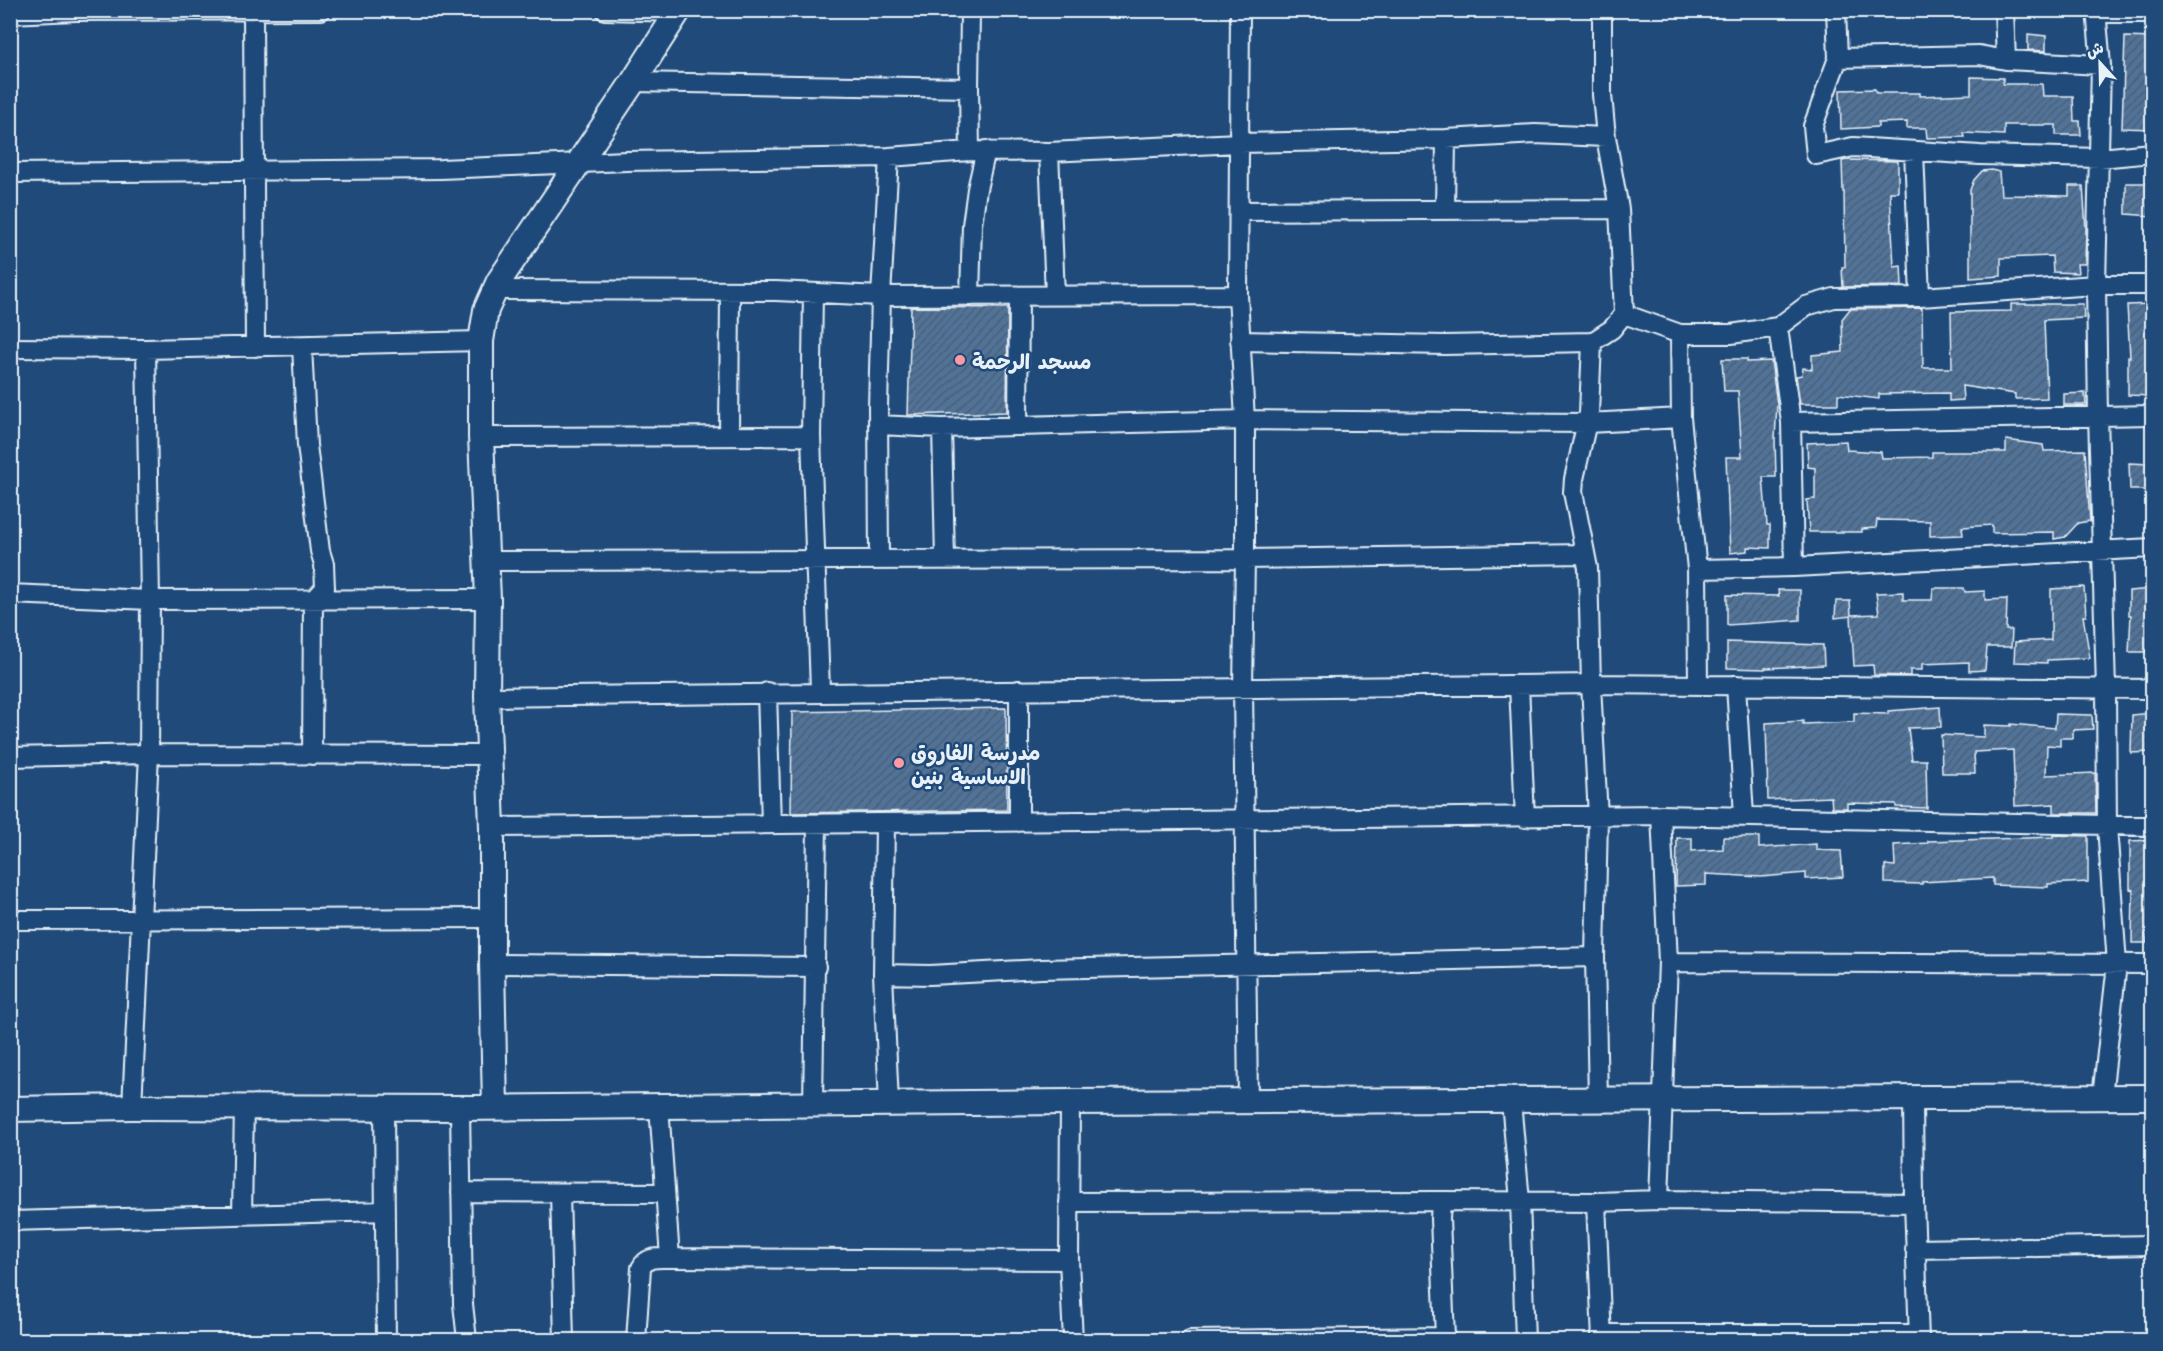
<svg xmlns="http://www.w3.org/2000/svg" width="2163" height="1351" viewBox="0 0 2163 1351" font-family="Mali,'Playpen Sans Arabic',sans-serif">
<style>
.building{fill:url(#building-hatch);stroke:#e8f1f8;stroke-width:1.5}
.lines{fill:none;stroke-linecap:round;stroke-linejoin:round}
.minor-casing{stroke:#e8f1f8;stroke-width:22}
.tertiary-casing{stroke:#e8f1f8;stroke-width:28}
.minor{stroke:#1f4a7a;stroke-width:18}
.tertiary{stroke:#1f4a7a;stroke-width:24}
.poi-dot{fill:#ff9aa2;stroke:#1f4a7a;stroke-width:2}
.labels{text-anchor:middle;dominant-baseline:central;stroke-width:5;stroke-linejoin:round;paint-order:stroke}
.poi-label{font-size:21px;font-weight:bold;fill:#e8f1f8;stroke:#1f4a7a;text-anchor:start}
</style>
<defs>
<pattern id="building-hatch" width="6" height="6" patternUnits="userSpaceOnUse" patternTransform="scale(1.5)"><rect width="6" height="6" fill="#517399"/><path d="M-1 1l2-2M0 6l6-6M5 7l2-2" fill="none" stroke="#4c5e72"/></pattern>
</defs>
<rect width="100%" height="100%" fill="#1f4a7a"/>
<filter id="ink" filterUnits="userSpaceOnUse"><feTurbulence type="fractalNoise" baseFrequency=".0167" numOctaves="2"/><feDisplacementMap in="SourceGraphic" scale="12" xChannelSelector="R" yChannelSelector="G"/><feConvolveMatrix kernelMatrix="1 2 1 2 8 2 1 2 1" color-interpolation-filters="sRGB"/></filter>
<g filter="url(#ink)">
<path class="building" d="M2028,34L2046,36V51L2028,50Z
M2125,37L2152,38V129L2122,128Z
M1971,77L2003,78V84H2042L2043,96H2073L2074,121H2080L2081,135H2056V125H2004V135L1964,133L1965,137L1927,138L1926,128H1907V122L1878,123V127L1841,129L1840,90L1875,89L1876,93H1920V96L1971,94Z
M1848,160L1898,161V192H1890L1894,267L1901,266L1902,286L1843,287L1842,267H1845L1844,192H1843L1842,161Z
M1992,170L1999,172L2001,195L2069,196V186H2083L2086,229L2085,264H2077L2078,273L2053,272L2052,256L2001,258V276L1970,278V190L1974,180L1982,171Z
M2126,183H2152V216L2126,214Z
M2011,304H2083L2084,318L2044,320L2047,398L2015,399V394L1962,386L1963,400L1949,401V393L1879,394V399L1838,394V404H1800L1796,376L1802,375L1803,368L1812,369V355L1843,352L1842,319L1850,309L1922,308L1923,368H1952L1951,312L2011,311Z
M2152,304V396L2128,395V357H2130L2127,305Z
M911,307L1008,308L1007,412L908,415Z
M1722,359H1747V362L1771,361L1777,404L1775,439L1776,477H1763L1767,525H1770V548L1747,547V551L1730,553L1726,457H1742L1738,391H1724Z
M2085,393L2086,405H2064V394Z
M2006,440L2043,445L2044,451L2085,450L2090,521L2078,523L2065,537L2054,539V532L1992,533V525L1962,527L1963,535L1930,536V521L1877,520L1876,528L1862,529V532H1809L1807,500L1815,499V468L1808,467L1807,443L1846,441L1847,450L1881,452L1882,458L1932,457V452H2006Z
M2129,463L2150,464V490H2130Z
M2084,587L2086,616H2083L2090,658L2047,660V663L2014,662L2015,642L2051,640V589Z
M1933,588H1964L1965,592L1985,591V600L2007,599L2006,630H2012L2011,647H1987L1985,670L1969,671V662L1922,664V670H1910V676L1874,675L1873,665L1854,666L1851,616L1835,618L1836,601H1850L1851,615L1879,614L1876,593L1903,592V600H1932Z
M2152,589V652H2129L2131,615H2129V591Z
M1778,590H1800V620L1727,625V595L1779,596Z
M1727,642L1823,645L1824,665L1765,668V669L1727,668Z
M1940,707L1941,727L1908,728L1912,760H1926L1927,808L1896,807V804L1847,803V808H1832L1831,797L1768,800L1766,723L1803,721V724L1854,722V713L1888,714V711Z
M1006,708L1007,810L791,813L792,712Z
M2152,713V752L2131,753L2132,715Z
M2056,714L2092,715L2093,729L2073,730V738H2060V746L2047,745L2046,775L2095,773L2096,813H2054V804L2015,806L2013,750L1974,752L1975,773H1942L1941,735L1984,737V725L2011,726V724L2055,728Z
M2053,835L2088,836V882L2048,884V887L1993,885V878L1922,882V884L1885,883V865L1895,866L1894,845L1928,843V841L2053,837Z
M1723,837H1759V848L1816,844V850L1841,851L1843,877L1806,879V873L1761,877L1706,874V885L1676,886L1677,838H1692V851L1723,849Z
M2152,840V932H2145L2147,943H2132L2133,890L2130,889V841Z"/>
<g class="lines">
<defs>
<path id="minor" d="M605,10L678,12
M1240,10L1238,295L1245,420V559L1243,687L1248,1102
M1602,10V95L1606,137L1619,209L1624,314L1680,334H1731L1778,327L1791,422L1794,567
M1836,10L1838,58L1813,126L1816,155L1853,147L1980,155L2100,158L2152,153
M2004,10L2006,60
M2096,10L2101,65L2096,285L2098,415L2106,689L2107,826L2117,964L2102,1097
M253,12L255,347
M2097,13H2152
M10,14L75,11L321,10
M1838,58L1979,55L2006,60L2101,65
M633,82L969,88L970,151L1049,152L1239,143L1446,139L1535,134L1606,137
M969,88L970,10
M1914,151L1920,297
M1049,152L1055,295
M10,173L441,169L626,161L889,157
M1445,210L1446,139
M1239,211L1619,209
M494,290L776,291L881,296L1238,295
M813,293L811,436L820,690
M970,296L972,225L977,189L986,150
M1778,327L1806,306L1834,298L1920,297L2096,285H2152
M1680,334L1681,418L1697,569L1698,684
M1240,341L1445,345L1592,342L1589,413L1574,479L1573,492L1588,568L1591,684L1598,817L1595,957L1598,1100
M1592,342L1612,329L1624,314
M302,346L307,445L320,551L324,564L325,588L313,601L312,755
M10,348L146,349L481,341
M1791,422L2152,415
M878,425L942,428L1245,420L1588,423L1681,418
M1018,426L1019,296
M942,428L945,559
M729,435L730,292
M481,437L811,436
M879,559L878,407L881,296L889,157L970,151
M487,561L1245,559L1585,554
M1697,569L1794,567L2152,548
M10,594L150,600L488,599
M1519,685L1525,818
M1736,685L1744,816
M1019,690V822
M767,692L771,824
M487,697C855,691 1223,685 1592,684C1779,684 1966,689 2152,689
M10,757L149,754L488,755
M885,823L883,974L889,1104
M492,827L1661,815L2152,826
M10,920L492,918
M1668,962L2152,964
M492,964L816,967
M883,974L930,975L1041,969L1595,957
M1913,1097L1914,1203L1919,1340
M1511,1101L1520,1201L1525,1340
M1070,1102L1069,1260L1073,1340
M659,1106L670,1258L1069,1260
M813,1106L817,824
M132,1107L149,754L150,600L146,349
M384,1107L386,1340
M460,1108L463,1304L467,1340
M461,1192L665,1193
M560,1193L564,1340
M1659,1200L1668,962L1661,815
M1441,1201L1596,1202L1659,1200L1914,1203
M1069,1202L1441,1201L1440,1219L1445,1337L1190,1340
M1596,1202L1602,1340
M242,1215L244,1106
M10,1221L385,1211
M1915,1249L2152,1245
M1601,1334H1919
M636,1340L641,1268C647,1256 658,1258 670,1258"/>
<path id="tertiary" d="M495,1107L492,964V827L487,697L488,599L481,437V341L486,310L499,281L633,82L679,10
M10,1109L132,1107L460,1108L1070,1102L2152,1097"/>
</defs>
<use href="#minor" class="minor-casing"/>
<use href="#tertiary" class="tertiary-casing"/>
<use href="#minor" class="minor"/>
<use href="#tertiary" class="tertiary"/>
</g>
</g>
<g class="poi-dot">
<circle cx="960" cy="360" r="6"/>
<circle cx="899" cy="763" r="6"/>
</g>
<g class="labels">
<g class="poi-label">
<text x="972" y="360">مسجد الرحمة</text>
<text x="911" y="751">مدرسة الفاروق<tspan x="911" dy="24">الاساسية بنين</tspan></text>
</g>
</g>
<rect width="2163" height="1351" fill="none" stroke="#1f4a7a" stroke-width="36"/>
<rect x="18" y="18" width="2127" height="1315" fill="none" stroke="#e8f1f8" stroke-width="2" filter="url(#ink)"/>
<g transform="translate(2100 63) rotate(338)" stroke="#1f4a7a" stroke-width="4.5" paint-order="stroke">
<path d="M0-4.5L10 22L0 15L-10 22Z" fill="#e8f1f8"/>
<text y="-9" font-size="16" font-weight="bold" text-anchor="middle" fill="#e8f1f8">ش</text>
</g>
</svg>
